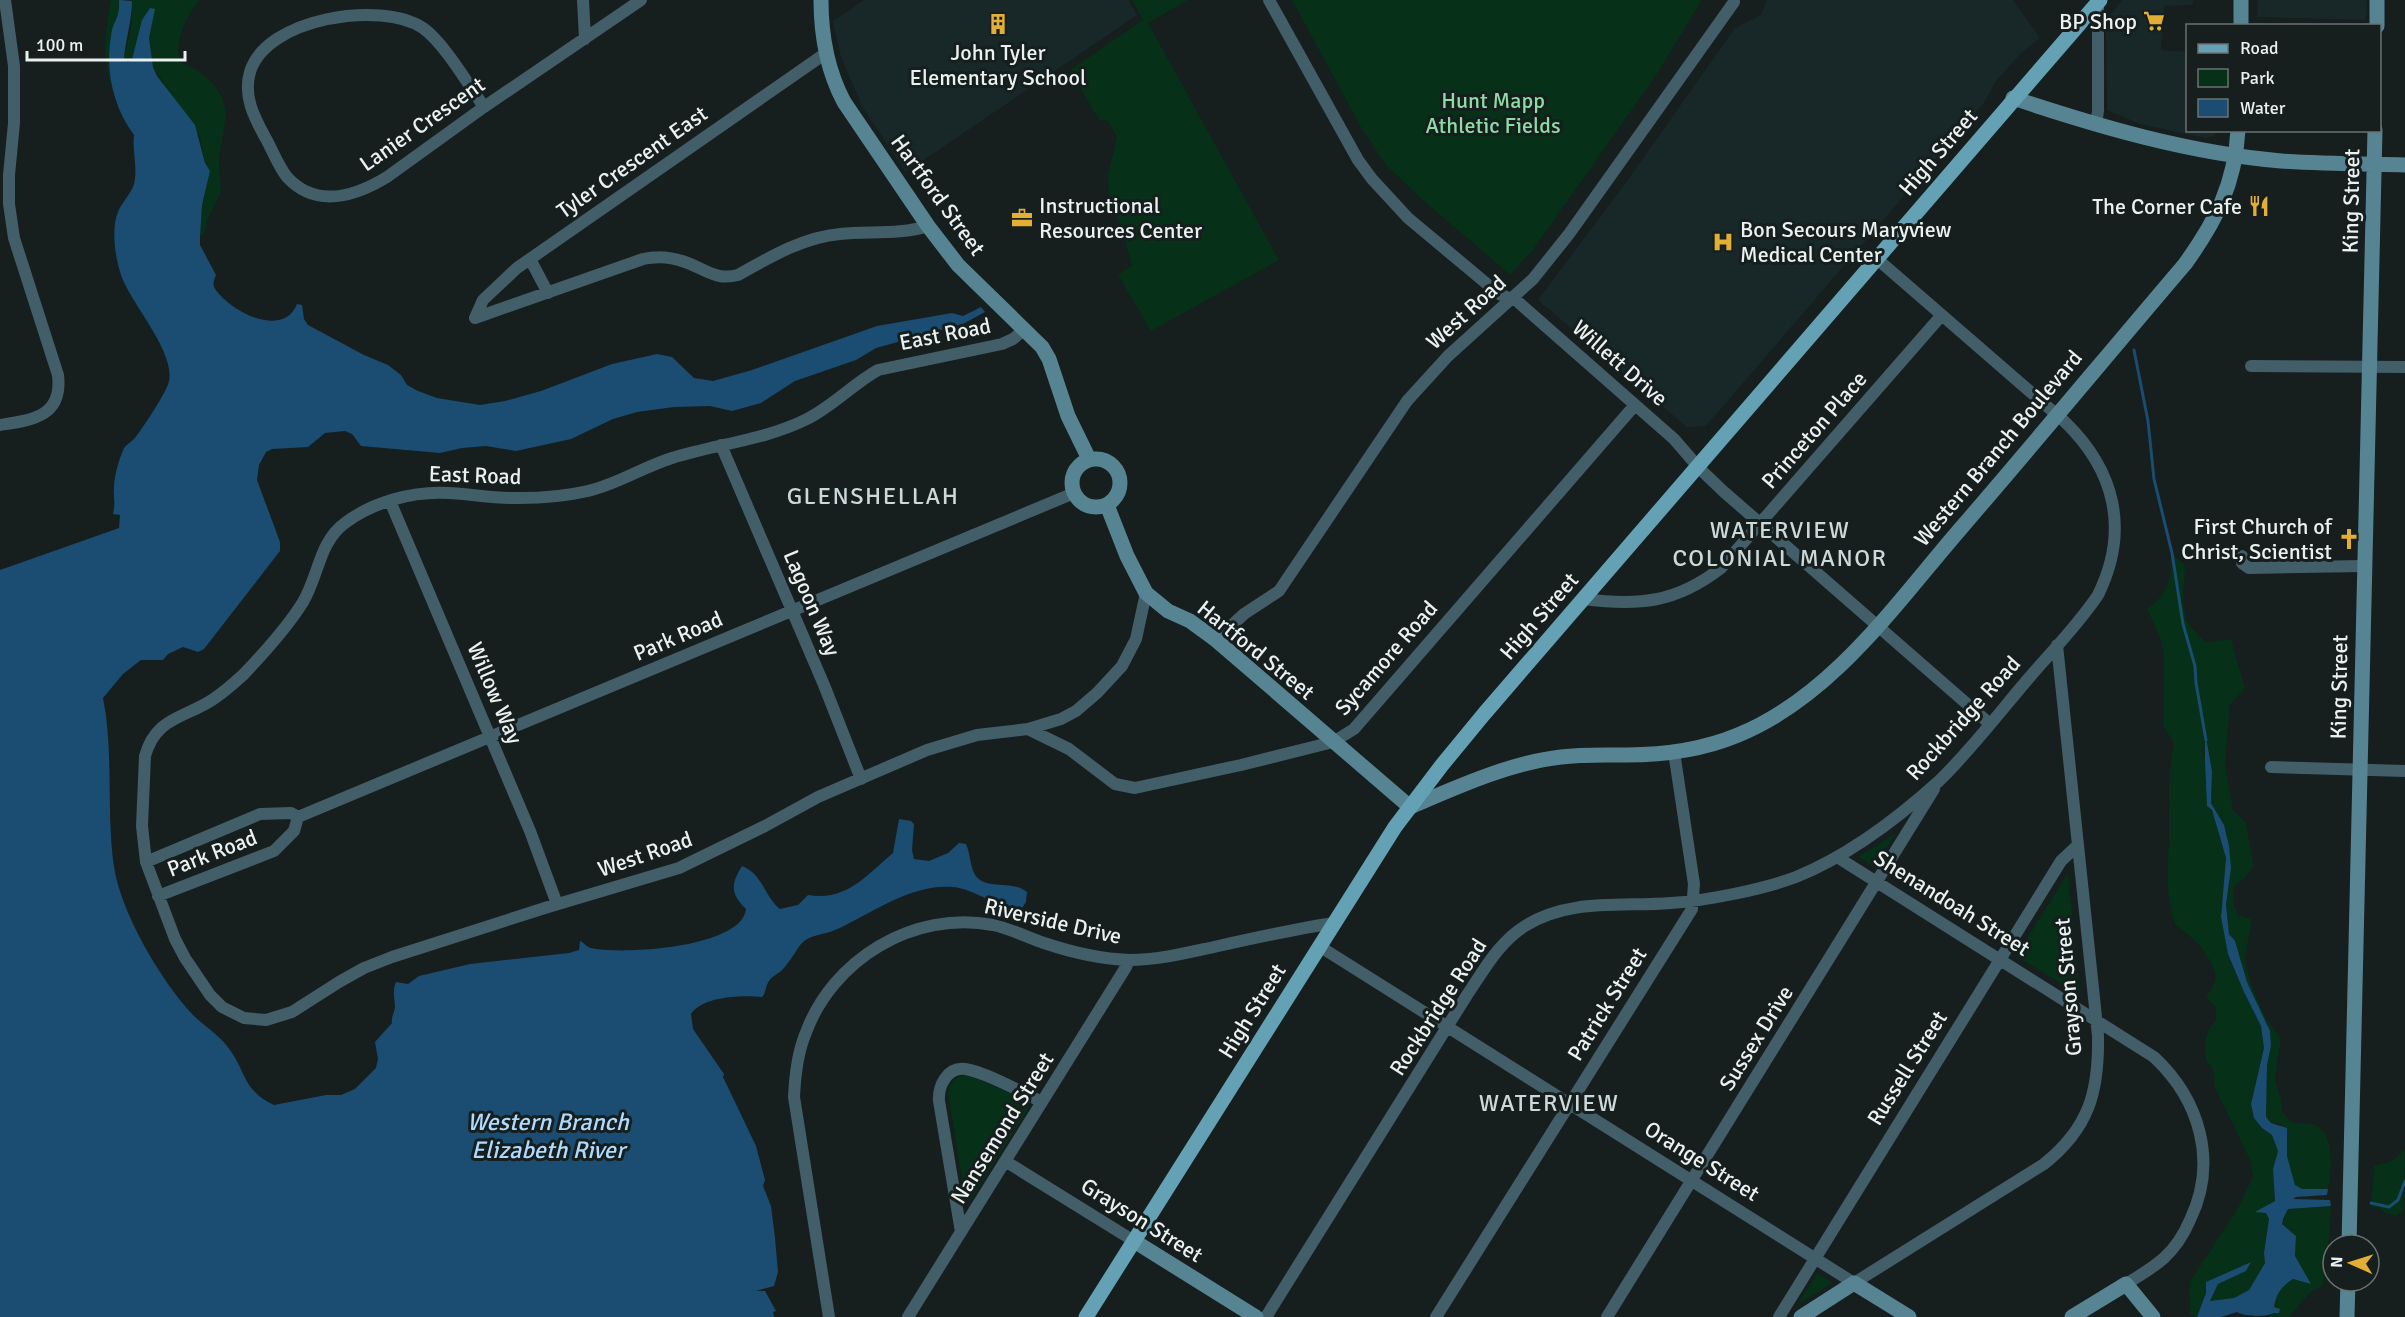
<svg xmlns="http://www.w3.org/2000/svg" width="2405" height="1317" viewBox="0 0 2405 1317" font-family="Signika,sans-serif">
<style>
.built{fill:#182828}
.green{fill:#063017}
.water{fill:#1a4d71}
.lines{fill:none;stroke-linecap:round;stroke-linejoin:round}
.stream{stroke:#1a4d71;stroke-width:3}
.street{stroke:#425e68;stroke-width:12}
.secondary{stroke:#568493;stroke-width:15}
.primary{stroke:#64a1b5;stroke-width:15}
.labels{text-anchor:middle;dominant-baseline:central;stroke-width:6;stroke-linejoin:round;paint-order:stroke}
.poi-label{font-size:22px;fill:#ebf0f0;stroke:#161e1e;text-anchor:end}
.park-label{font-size:22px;fill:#8ddca4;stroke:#161e1e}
.street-label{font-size:22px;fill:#ebf0f0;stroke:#161e1e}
.neighbourhood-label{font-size:24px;letter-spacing:1.5px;fill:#cdd8d8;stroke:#161e1e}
.water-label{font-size:24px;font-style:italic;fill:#afdafd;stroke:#161e1e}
</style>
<rect width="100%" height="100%" fill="#161e1e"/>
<path class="built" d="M864,0H1129L1137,15L906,172L863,108L841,57L833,21Z
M1767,0H2013L2040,38L2021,53L1996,81L1983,104L1706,426L1687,427L1538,300L1625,184L1735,28L1761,15Z
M2122,0H2193V5L2164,6L2161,50L2187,52L2188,130L2215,131V135L2206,138L2140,124L2107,110L2106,20Z
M2258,0H2367L2366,20L2257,17Z"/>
<path class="green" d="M111,0H119C120,21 113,19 111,36C107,56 109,72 113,92C102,56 104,37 111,0Z
M132,0H200C187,15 174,41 180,62C204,72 225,88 226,116L219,160L221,192L207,221L204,234L200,237L202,205L210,171L205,163L200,137L153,67L149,38L154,10L142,20L132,59L128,62L124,60L132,22Z
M1132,0H1188L1148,23L1279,260L1151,331L1118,275L1132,265L1119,221L1109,202L1108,175L1117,137L1107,120H1099L1070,70L1143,20Z
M1292,0H1702L1657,74L1532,251L1510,275L1416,194L1386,165L1362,129Z
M2172,553L2185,565L2183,602L2187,622L2205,642L2231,639L2245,688L2230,705L2225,764L2233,810L2246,823L2254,866L2244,879L2234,886V905L2238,915L2251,919C2252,933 2244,947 2246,961C2247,980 2266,1025 2281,1037L2275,1081L2281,1098V1110L2291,1122C2298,1124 2309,1122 2315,1125C2336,1133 2331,1172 2328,1189H2301L2295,1185L2287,1156L2288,1138L2281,1124L2271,1123L2266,1117L2267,1065L2271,1046L2270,1031L2247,982L2235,941L2229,934L2226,905L2229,886L2224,825L2211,803L2212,771L2206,738L2203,752L2206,760L2207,806L2212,810L2226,858L2221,917L2228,954L2244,992L2261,1026L2264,1048L2251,1104L2254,1118L2262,1128L2272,1135L2278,1151L2273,1169L2275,1201L2257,1212H2266L2269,1218L2264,1253L2265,1263L2249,1290L2234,1298L2210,1301L2218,1284L2246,1271L2250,1262L2206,1282V1293L2197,1317L2190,1314L2189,1283L2238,1208L2253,1176L2250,1160L2215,1088L2213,1069L2206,1060C2204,1045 2205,1031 2216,1020V1008L2206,997C2218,979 2219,976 2208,958C2198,940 2190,938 2175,924C2165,892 2168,869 2169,836C2169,805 2167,775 2174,744L2163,725L2164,656L2161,640L2147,609C2169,593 2171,580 2172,553Z
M1896,833L1874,867L1858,857Z
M2068,873L2080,995L2016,956Z
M969,1075L1032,1103L971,1200L965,1199L948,1093C951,1080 956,1076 969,1075Z
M2405,1149L2404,1210L2396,1216L2385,1213L2378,1207L2371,1208L2374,1166L2392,1161Z
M2331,1206L2327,1269L2322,1286L2310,1293L2289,1317H2269L2274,1313C2273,1298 2280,1287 2293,1279L2310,1284L2295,1256L2296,1236L2282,1224L2288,1209Z
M1817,1273L1833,1283L1798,1304Z"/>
<path class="water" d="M119,0L132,1C132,22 125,40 124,60L128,62L132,59L142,20L150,8L155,9L149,38L153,67L157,76L195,125L205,163L210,171L202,205L200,237V245L216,275C214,280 212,284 215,289C231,312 283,339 297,304L302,305L304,319L308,325L364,355L388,365L401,375L407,385L418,391L437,398L480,405L505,401L541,391L612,364L657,354L672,357L694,378L713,381L752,370L877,326L952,313L963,316L981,307L985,312L963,324L876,348L856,360L795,381L761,403L732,411L710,406L674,407L637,412L613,419L571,439L516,451L486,446L462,448L440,453L361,446L352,434L345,431L325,433L308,447L272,449L266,452L259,465L257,480L280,542V551L204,649L198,652L183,647L168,654L163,660H141L123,674L103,698C114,753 106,811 114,867C121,913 161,981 193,1015C204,1026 218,1034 227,1046C247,1071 241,1089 274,1105L326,1095H341L355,1089L376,1068L378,1059L375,1042L392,1023C391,1017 394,1014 395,1008C395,999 392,991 396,982L408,984L419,976L470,964L569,953L579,950L580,941C585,943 586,947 591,948C621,955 742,948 746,909C731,894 730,885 742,866C763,874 765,898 780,909L798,905L808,895C848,901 865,876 893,853L899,819L911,821L914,824L912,850L914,859L929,861L948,853L959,843L966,844C970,853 970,864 974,873C984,892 1012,879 1027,892L1026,902L1022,908C996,909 976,889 953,887C911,883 871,914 835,930C824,935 810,934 801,944C795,952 790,962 782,970C778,974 772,976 769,981C765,987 766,993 762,997C742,995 703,996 691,1014L693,1029L724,1074L723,1077L756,1146L765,1180L763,1186L771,1206L775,1238L778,1272L774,1286L756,1291H765L776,1311L773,1312L774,1317H0V570L119,528L120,515L113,514C116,500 113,500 114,488C114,476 119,459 124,448C127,444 131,442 134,439C141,431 168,390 169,381C175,351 131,304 121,275C115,257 111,229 118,212C122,202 131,194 134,184C138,168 132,152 134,135C113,107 105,70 111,36C113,19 120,21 119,0Z
M2206,737L2212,771L2211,803L2224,825L2229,846L2231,868L2226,905L2229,934L2235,941L2247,982L2270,1031L2271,1046L2267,1065L2266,1117L2271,1123L2287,1128V1156L2295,1185L2302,1189H2328L2327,1195L2296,1197L2293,1199L2330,1200L2331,1206L2288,1209L2283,1219L2282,1224L2296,1236L2295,1256L2311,1284L2293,1279C2282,1286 2276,1294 2274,1307L2280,1309L2279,1313H2274C2265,1317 2246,1317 2237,1312L2221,1317H2197L2206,1293V1282L2251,1262L2246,1271L2218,1284L2210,1301L2234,1298L2249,1290L2265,1263L2264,1253L2269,1219L2266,1213L2255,1212L2275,1201L2273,1169L2278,1151L2272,1135L2262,1128L2254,1118L2251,1104L2264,1048L2261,1026L2244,992L2228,954L2221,917L2226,858L2212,810L2207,806C2207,794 2203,743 2206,737Z"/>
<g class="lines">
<path class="stream" d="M2134,350L2148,421L2154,479L2172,553L2183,624L2195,666L2196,683L2206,740
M2371,1203L2389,1207L2398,1200L2405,1181"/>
<path class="street" d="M583,0L585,39
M1269,0L1358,160L1372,179L1408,218L1499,294L1517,301L1674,439L1700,469L1723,491L1990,724
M484,107C468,84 444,43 423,28C381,0 266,18 250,72C243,96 254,117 265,137C272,149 278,166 287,177C316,209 356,196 387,177L484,107L641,0
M2096,125L2098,111V0
M530,259L548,293
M475,318L643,259C657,256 671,257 685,262C705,269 716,281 738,275C770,257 804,237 840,234C869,231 900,235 928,226
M475,318L483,300L517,268L826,53
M1025,329L1013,339L1002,344L878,370C853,384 833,406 807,419C765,440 717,444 672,458C643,467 618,484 588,491C566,496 542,498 520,498C496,499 472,494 448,493C413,491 373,502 345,523C319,542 319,575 303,602C287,628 264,653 243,675C232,685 220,696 207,703C179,719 155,720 145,756L142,826L146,862L175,939L185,958L210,995L222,1007L244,1018L266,1020L292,1012L339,982L364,968L392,957L548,907L679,868L765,826L818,797L927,750L977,735L1028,729L1061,719L1076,711L1097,693L1122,666L1136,639L1146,593
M2251,366L2405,367
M0,425C32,420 63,417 58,375L14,238L9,204V175L14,123V66L5,0
M721,445L824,685L861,779
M390,501L530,831L557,904
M2242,556V563L2249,568L2364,566
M1583,599C1639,606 1676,603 1721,568L1941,316
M1216,640L1244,614L1279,591L1407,401L1448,356L1533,279L1569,234L1734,2
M1028,729L1069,749L1115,784L1135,788L1241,765L1333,742L1354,729L1635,405
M2271,767L2405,771
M298,817L1074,493
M1837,857L2154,1057C2200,1100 2218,1162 2190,1220C2184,1234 2176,1247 2164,1258C2153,1268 2139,1276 2126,1284
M146,862L260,814L291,813L298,817
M158,896L274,851L294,831L298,817
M1319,946L1854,1283L2044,1164C2089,1128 2099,1092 2098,1036L2057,645
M1005,1161L1134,1241
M961,1232L939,1101C938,1086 947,1067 965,1069C983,1071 1024,1093 1042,1102
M829,1317L794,1097C795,1075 797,1055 805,1035C832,959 914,910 993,925C1011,929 1027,937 1044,943C1071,952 1100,959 1129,960C1158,960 1186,953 1214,947C1254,938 1294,929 1334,923
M908,1317L1126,967L1129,960
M1266,1317L1467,995C1484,970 1499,942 1525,926C1569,898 1622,907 1671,903C1706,901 1764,889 1796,877C1848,856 1897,819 1939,781C1971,750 1999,713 2028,679C2052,651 2078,625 2098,595C2130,530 2115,470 2064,421L1876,258
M1436,1317L1692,909L1694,884L1674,752
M1607,1317L1934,789
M1779,1317L2061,861L2077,846"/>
<path class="secondary" d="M821,0C821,36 827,70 844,102L928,226L958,265L1042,347L1049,359L1068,416L1089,459
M2241,26V0
M2377,26V0
M2013,98C2100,127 2189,153 2281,161C2322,164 2364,164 2405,165
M1072 483a24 24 0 1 1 48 0a24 24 0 1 1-48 0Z
M1107,505L1127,556L1146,593L1168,611L1190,621L1216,640L1410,807C1457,787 1509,763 1561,757C1583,754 1604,755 1626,755C1664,755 1702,750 1738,735C1833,696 1896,603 1962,527C2037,440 2110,352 2185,264C2216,221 2235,184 2238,130
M1134,1241L1256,1317
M2349,1245L2375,130
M1801,1317L1854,1283L1909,1317
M2072,1317L2126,1284L2153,1317
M2347,1317L2348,1281"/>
<path class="primary" d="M1086,1317L1395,827L1442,765L1484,714L2100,0"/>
</g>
<defs>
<symbol id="supermarket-bare" viewBox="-9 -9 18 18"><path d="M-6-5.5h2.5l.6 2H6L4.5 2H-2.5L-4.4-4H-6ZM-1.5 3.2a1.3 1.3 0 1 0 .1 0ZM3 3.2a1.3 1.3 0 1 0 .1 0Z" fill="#e3ae34" stroke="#161e1e" stroke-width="2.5" paint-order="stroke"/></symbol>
<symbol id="building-bare" viewBox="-9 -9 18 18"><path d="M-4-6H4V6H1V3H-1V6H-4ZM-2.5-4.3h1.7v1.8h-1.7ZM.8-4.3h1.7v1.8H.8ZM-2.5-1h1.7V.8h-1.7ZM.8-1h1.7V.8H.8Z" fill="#e3ae34" stroke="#161e1e" stroke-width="2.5" paint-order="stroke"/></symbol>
<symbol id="restaurant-bare" viewBox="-9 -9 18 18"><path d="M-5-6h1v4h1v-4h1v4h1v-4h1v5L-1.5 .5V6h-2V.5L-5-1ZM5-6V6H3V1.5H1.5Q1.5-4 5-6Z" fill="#e3ae34" stroke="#161e1e" stroke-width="2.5" paint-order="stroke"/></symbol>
<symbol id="office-bare" viewBox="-9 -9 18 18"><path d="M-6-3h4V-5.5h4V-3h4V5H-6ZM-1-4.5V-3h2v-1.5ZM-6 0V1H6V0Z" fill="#e3ae34" stroke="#161e1e" stroke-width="2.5" paint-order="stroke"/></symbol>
<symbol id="hospital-bare" viewBox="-9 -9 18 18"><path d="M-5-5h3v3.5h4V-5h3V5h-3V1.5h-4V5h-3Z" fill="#e3ae34" stroke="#161e1e" stroke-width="2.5" paint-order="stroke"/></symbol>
<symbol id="church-bare" viewBox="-9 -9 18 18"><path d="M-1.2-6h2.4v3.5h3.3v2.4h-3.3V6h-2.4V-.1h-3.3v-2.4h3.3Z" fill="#e3ae34" stroke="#161e1e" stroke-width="2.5" paint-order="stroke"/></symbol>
</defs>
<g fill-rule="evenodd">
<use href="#supermarket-bare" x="2139" y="6" width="30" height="30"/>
<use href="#building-bare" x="983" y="9" width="30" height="30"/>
<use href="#restaurant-bare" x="2244" y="191" width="30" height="30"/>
<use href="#office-bare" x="1007" y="203" width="30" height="30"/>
<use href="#hospital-bare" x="1708" y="227" width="30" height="30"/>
<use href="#church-bare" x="2334" y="524" width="30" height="30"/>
</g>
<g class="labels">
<g class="poi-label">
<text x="2137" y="21">BP Shop</text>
<text x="998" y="52" text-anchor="middle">John Tyler<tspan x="998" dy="25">Elementary School</tspan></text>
<text x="1039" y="205" text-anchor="start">Instructional<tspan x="1039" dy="25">Resources Center</tspan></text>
<text x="2242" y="206">The Corner Cafe</text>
<text x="1740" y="229" text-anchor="start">Bon Secours Maryview<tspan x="1740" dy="25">Medical Center</tspan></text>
<text x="2332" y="526">First Church of<tspan x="2332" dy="25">Christ, Scientist</tspan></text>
</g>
<g class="park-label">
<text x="1493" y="100">Hunt Mapp<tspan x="1493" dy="25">Athletic Fields</tspan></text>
</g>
<g class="street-label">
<text transform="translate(422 124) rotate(-35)">Lanier Crescent</text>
<text transform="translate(1938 152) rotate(-49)">High Street</text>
<text transform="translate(632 162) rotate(-35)">Tyler Crescent East</text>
<text transform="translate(938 195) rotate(54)">Hartford Street</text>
<text transform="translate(2351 201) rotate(-89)">King Street</text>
<text transform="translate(1466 312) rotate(-42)">West Road</text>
<text transform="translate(945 334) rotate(-11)">East Road</text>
<text transform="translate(1620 363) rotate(41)">Willett Drive</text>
<text transform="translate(1814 430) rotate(-49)">Princeton Place</text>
<text transform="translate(1998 448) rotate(-50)">Western Branch Boulevard</text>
<text transform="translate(475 475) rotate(2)">East Road</text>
<text transform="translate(812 603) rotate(67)">Lagoon Way</text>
<text transform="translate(1539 616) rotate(-49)">High Street</text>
<text transform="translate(678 636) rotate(-23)">Park Road</text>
<text transform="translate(1256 650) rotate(39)">Hartford Street</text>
<text transform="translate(1386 658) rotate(-49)">Sycamore Road</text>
<text transform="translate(2339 687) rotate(-89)">King Street</text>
<text transform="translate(495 693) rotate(67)">Willow Way</text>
<text transform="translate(1963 718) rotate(-48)">Rockbridge Road</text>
<text transform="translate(212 853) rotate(-21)">Park Road</text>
<text transform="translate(645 854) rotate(-19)">West Road</text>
<text transform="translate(1952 903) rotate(32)">Shenandoah Street</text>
<text transform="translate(1053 921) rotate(13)">Riverside Drive</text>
<text transform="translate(2068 987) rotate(-95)">Grayson Street</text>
<text transform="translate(1607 1004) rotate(-58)">Patrick Street</text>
<text transform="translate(1438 1007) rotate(-57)">Rockbridge Road</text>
<text transform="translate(1252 1011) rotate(-58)">High Street</text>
<text transform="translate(1756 1038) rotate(-58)">Sussex Drive</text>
<text transform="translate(1907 1068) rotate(-58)">Russell Street</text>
<text transform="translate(1002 1128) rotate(-58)">Nansemond Street</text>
<text transform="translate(1702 1161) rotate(32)">Orange Street</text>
<text transform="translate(1142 1220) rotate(32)">Grayson Street</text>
</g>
<g class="neighbourhood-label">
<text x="873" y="496">GLENSHELLAH</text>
<text x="1780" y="530">WATERVIEW<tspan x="1780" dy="28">COLONIAL MANOR</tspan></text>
<text x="1549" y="1103">WATERVIEW</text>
</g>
<g class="water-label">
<text x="548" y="1122">Western Branch<tspan x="548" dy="28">Elizabeth River</tspan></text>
</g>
</g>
<rect x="2186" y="24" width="195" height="108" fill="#161e1e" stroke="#6b7272" stroke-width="1.5"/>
<rect x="2198" y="44" width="30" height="9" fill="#64a1b5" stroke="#6b7272" stroke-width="1.5"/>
<text x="2240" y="54" font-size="18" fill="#ebf0f0">Road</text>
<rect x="2198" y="69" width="30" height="18" fill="#063017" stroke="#6b7272" stroke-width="1.5"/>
<text x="2240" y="84" font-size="18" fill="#ebf0f0">Park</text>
<rect x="2198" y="99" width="30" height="18" fill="#1a4d71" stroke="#6b7272" stroke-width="1.5"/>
<text x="2240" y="114" font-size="18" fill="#ebf0f0">Water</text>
<g transform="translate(2351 1263) rotate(273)"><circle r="28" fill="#161e1e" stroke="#6b7272" stroke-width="1.5"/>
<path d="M0-4.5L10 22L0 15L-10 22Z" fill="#e3ae34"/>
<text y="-9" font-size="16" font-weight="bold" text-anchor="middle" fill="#ebf0f0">N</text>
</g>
<path d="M27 51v9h158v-9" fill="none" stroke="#ebf0f0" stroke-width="3"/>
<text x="36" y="51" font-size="18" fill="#ebf0f0" stroke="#161e1e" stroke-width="4.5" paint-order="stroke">100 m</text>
</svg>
